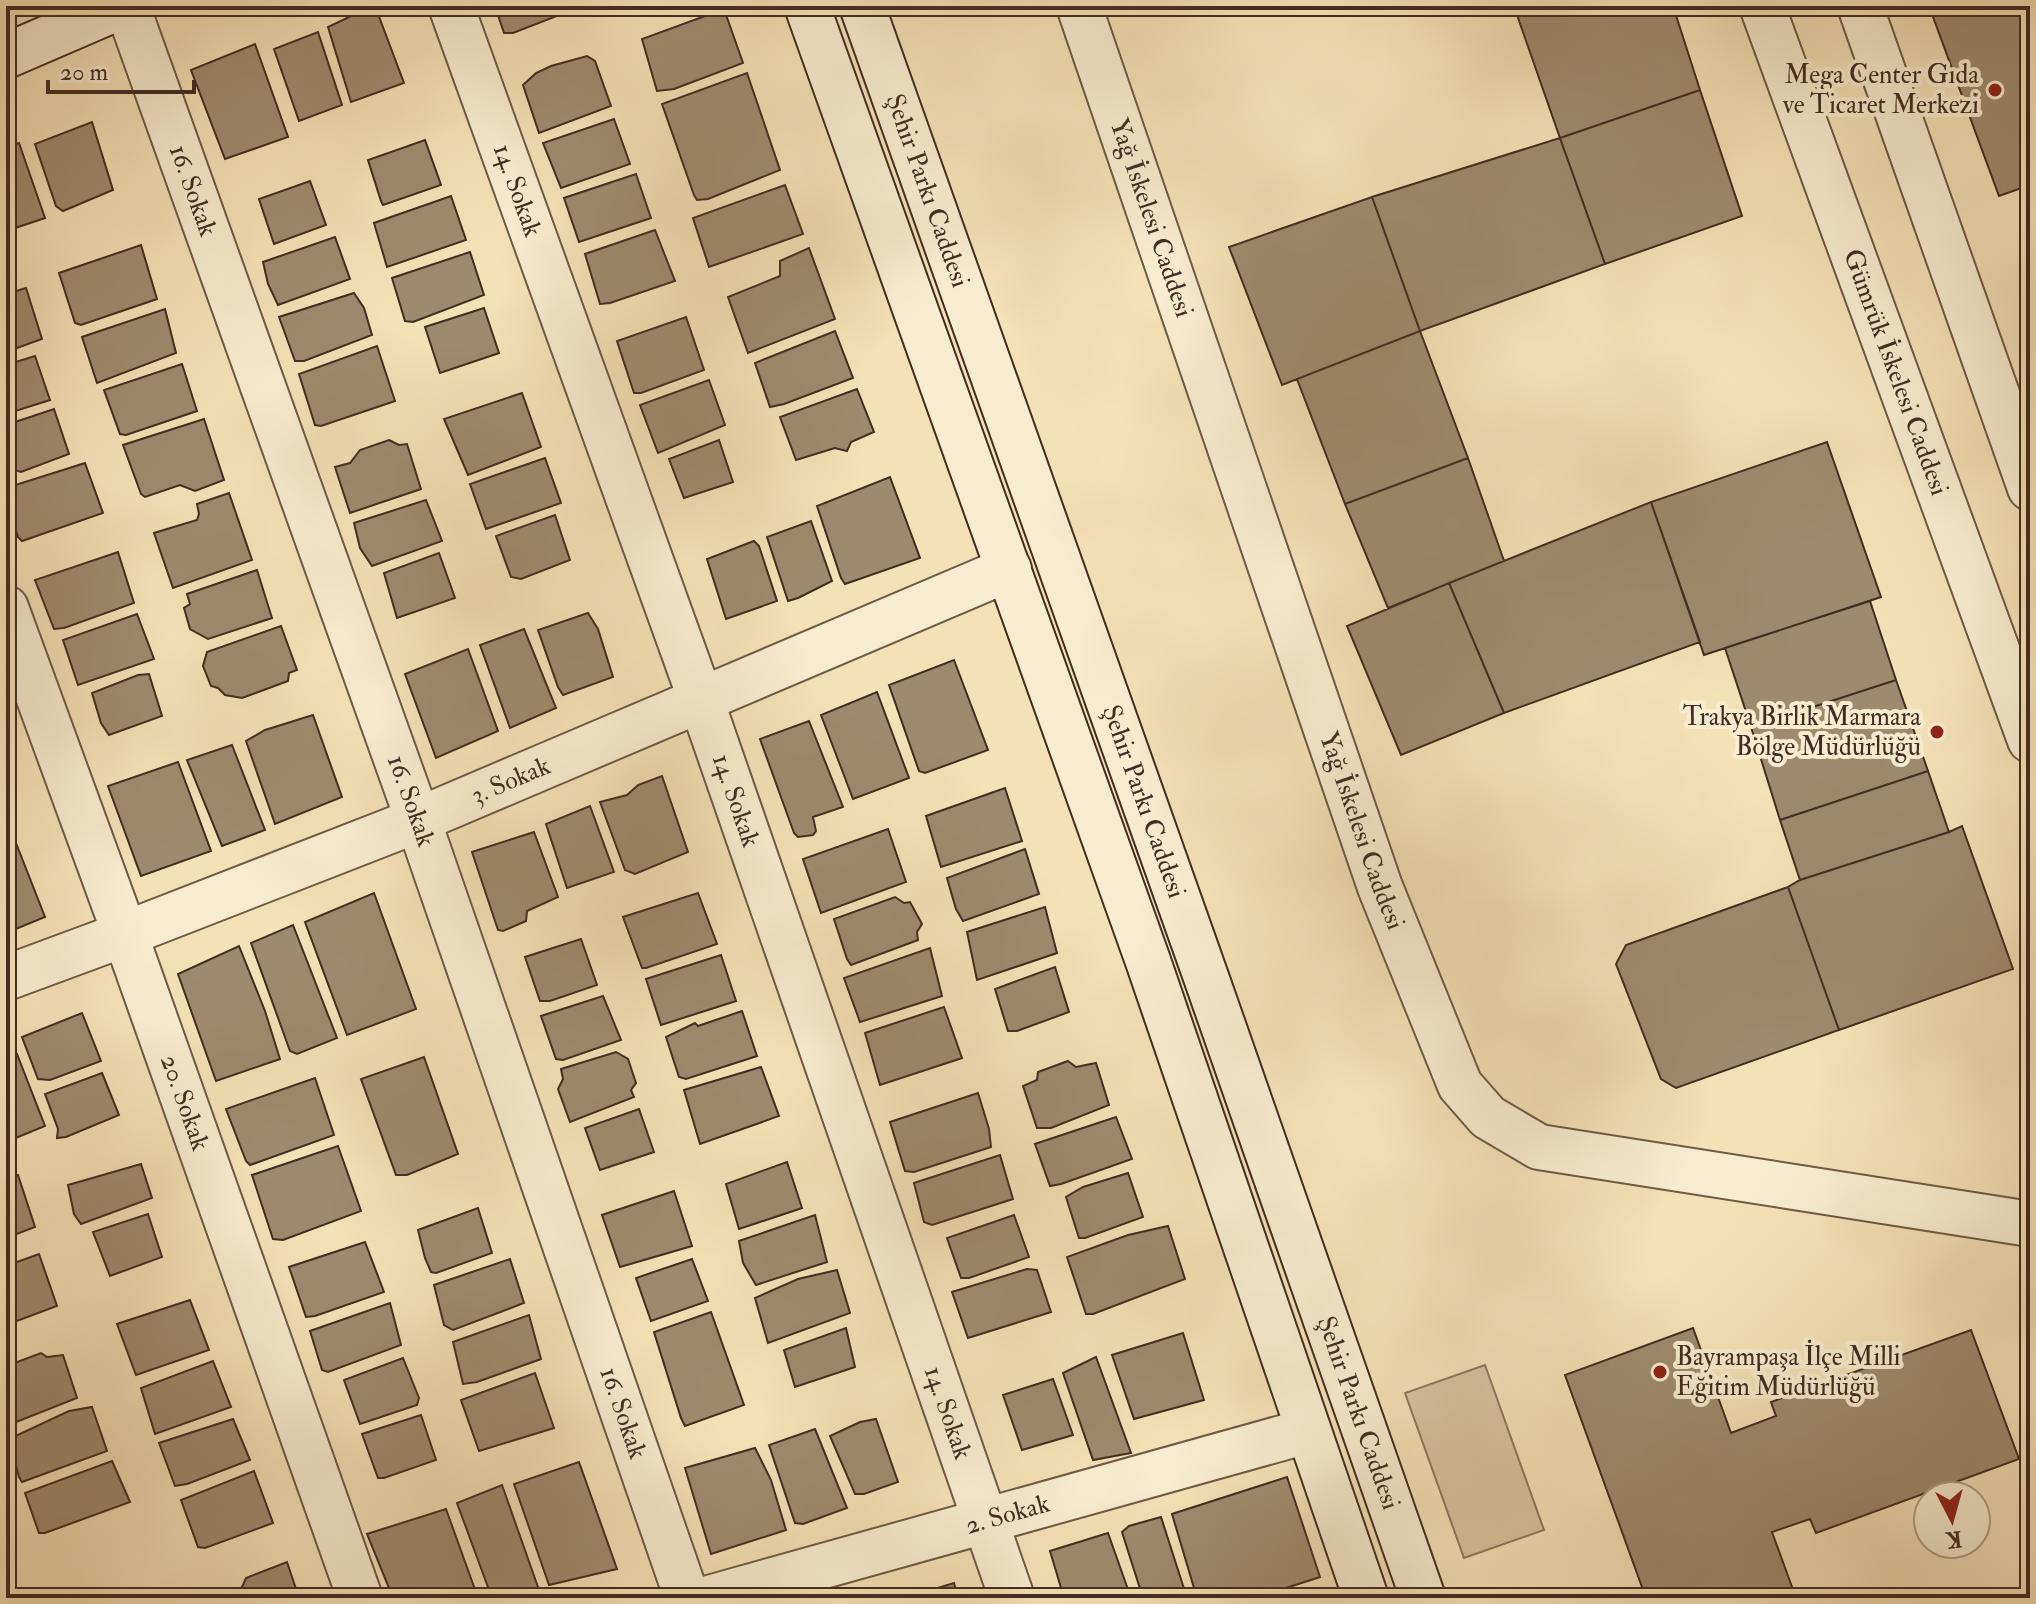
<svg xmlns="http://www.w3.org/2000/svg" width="2036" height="1604" viewBox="0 0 2036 1604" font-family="'IM FELL Double Pica',serif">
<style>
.green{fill:#d7c29d;stroke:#8c7760;stroke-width:2}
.building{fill:#9f8a6f;stroke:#422c23;stroke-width:2}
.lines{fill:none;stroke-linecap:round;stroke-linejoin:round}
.street-casing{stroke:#6f5948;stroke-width:48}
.secondary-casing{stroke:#422c23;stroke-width:48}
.street{stroke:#f8ecd0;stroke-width:44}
.secondary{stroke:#f8ecd0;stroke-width:44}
.poi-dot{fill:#8f2418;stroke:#f8ecd0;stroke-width:3}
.labels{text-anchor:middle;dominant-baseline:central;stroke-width:8;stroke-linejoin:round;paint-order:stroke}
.poi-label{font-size:26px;fill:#422c23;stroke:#f8ecd0;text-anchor:end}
.street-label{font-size:26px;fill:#422c23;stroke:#f8ecd0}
</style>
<rect width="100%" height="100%" fill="#f5e1b6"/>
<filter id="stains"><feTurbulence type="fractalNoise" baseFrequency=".0025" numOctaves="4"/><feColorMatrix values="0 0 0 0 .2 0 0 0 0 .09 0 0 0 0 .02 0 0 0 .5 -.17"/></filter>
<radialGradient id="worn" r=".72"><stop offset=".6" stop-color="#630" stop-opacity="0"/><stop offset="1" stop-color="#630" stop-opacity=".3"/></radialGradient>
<path class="green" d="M1485,1365L1544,1530L1464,1558L1405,1393Z"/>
<path class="building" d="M372,6H375L404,83L351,102L328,27Z
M495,6H559L562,14L513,33H504Z
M1514,6H1545L1517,15Z
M1545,6H1673L1700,90L1560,138L1517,15Z
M1929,6H2030V185L1999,196Z
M724,9L743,63L674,89L657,91L642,39Z
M318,32L342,105L299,121L274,49Z
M255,44L288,137L225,159L191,70Z
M587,56L595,61L611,106L539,133L523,85L536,73L551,66Z
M747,73L780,170L708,199L697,200L694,195L662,104Z
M1700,90L1742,216L1605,264L1560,138Z
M614,119L630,164L561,188L543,143Z
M92,122L113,190L63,211L56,206L35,144Z
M1560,138L1605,264L1420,331L1372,197Z
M425,140L441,185L383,205L381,201L368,160Z
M19,143L45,218L6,231V147Z
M636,174L651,218L579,242L564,198Z
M310,181L326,225L274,244L259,199Z
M785,185L803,234L709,267L693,218Z
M451,196L466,240L387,267L374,223Z
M1372,197L1420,331L1282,385L1229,247Z
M655,230L675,281L610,303L600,304L585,254Z
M335,237L350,279L278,305L268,284L263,262Z
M141,245L157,299L81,325L75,323L59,273Z
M809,248L835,319L748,353L728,297L780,276V261Z
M470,252L484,295L413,322L405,321L392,278Z
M26,288L42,339L6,352V294Z
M354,293L364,308L372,335L304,361H295L279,317Z
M484,308L499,353L440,373L425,327Z
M165,309L176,353L97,383L82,337Z
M686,317L704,370L641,393H634L617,341Z
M835,331L853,378L784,404L770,407L755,363Z
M1420,331L1468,458L1345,504L1297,379Z
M377,346L395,401L321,426L315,425L299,374Z
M35,356L50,400L6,414V365Z
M182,364L197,411L126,435L120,434L104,390Z
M709,380L725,425L658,453L640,405Z
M857,389L874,432L851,442L847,451L835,448L796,460L780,417Z
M522,393L541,447L468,475L444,419Z
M54,409L69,454L21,472L10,469L6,456V425Z
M204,419L224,480L195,491L180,485L145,497L141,494L123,445Z
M389,440L399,445L407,444L421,489L350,513L335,467L350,463L360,450Z
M719,440L733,482L684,498L669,459Z
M1827,442L1881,597L1704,655L1651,502Z
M545,458L561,503L486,529L470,484Z
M1468,458L1504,561L1388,608L1345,504Z
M85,463L103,513L22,541L18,537L6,498V488Z
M890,477L920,558L845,584L841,578L817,506Z
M229,493L252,560L173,588L154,533L197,520L199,514L197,504Z
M426,500L442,541L372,566L360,548L354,523Z
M1651,502L1700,642L1504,713L1449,583Z
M555,515L570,560L521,579L511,577L496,536Z
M811,521L832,581L798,598L788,601L767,537Z
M754,541L759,546L777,601L726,619L707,559Z
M118,552L134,603L64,628L54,629L35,580Z
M439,553L455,598L397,618L384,573Z
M257,570L272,618L208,639L190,629L184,608L190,604L187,594Z
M1449,583L1504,713L1401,755L1347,626Z
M1870,601L1896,680L1751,727L1725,648Z
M588,613L598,629L613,677L563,695L558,687L538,630Z
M137,614L154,659L78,685L63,640Z
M281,626L297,670L289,673L288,681L242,698L225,695L218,688L211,686L203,666L207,652Z
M524,629L556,708L510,728L480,645Z
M468,649L498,731L436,758L405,674Z
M954,660L988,750L925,773L919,771L889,685Z
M149,674L162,716L109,735L101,723L92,693L138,675Z
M1896,680L1928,771L1780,820L1751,727Z
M877,692L909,778L853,799L821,715Z
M313,715L342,797L275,824L246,741L265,730Z
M809,721L843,807L813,817L816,831L813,835L798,837L794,833L760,739Z
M232,745L265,830L222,846L187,760Z
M178,762L211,851L141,876L108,786Z
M1928,771L1949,832L1800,880L1780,820Z
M662,776L688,852L635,874L625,870L600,802L627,795L638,785Z
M1005,788L1022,841L941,867L926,816Z
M590,806L614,872L567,888L546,824Z
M1962,826L2013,969L1839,1030L1788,887L1800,880L1949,832Z
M888,829L906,882L821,913L803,859Z
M534,832L558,897L527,911L526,921L503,931L498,930L472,852Z
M16,843L45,917L6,933V847Z
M1025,849L1039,894L963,921L956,909L947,878Z
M1788,887L1839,1030L1676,1088L1661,1079L1616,964L1626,945Z
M374,893L416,1009L347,1035L305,922Z
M698,893L717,944L646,968H642L623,917Z
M895,897L904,903L910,902L922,924L917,932L918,940L851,965L847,959L834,919Z
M1045,907L1057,953L977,980L967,932Z
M293,925L337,1038L297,1054L290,1051L251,943Z
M581,939L597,985L550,1001H540L525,957Z
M239,946L265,1011L280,1059L216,1081L178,974Z
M930,948L942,996L860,1022L844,978Z
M721,955L736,1001L661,1025L646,979Z
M1055,967L1069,1012L1017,1031H1008L995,989Z
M603,996L621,1040L563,1060L556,1059L541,1016Z
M944,1007L962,1058L880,1085L865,1033Z
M742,1011L757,1056L686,1079L679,1077L666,1037L695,1023L698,1026Z
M82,1013L101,1061L50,1080L38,1079L22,1037Z
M616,1052L628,1059L636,1083L631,1090L634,1097L570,1122L558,1089L563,1079L561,1069Z
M17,1054L45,1126L6,1142V1058Z
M424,1057L458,1154L407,1175H396L361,1079Z
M1068,1061L1076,1067L1096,1063L1109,1105L1051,1128H1037L1023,1086L1037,1080L1038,1072Z
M761,1067L779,1116L700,1144L684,1090Z
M102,1073L119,1115L66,1137L57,1138L58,1129L45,1094Z
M315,1078L334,1135L250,1165L246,1161L226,1109Z
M978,1093L989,1129L991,1147L914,1172L905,1171L890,1122Z
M639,1109L654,1152L600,1170L585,1128Z
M1116,1117L1132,1159L1061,1184L1050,1186L1035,1144Z
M338,1146L361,1211L283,1240L273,1239L252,1175Z
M1000,1155L1013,1199L932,1225L924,1222L914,1183Z
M787,1162L802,1208L739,1229L726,1184Z
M141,1164L152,1198L81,1224L74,1214L68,1185Z
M1128,1173L1143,1217L1085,1238H1079L1066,1197L1083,1187Z
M18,1175L35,1227L6,1238V1179Z
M674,1191L692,1246L620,1267L602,1215Z
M478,1208L492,1253L436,1273L431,1272L425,1258L418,1230Z
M148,1214L162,1257L110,1276L93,1232Z
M815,1215L827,1262L756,1285L743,1263L739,1241Z
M1014,1215L1029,1257L969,1278H961L947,1238Z
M1168,1226L1185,1279L1093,1314H1086L1067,1257L1128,1235Z
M365,1242L384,1292L315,1316L306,1317L289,1267Z
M39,1254L57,1306L6,1325V1266Z
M510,1259L524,1303L453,1330L444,1325L434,1285Z
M692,1259L708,1301L651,1321L636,1278Z
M1027,1269L1037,1270L1051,1312L968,1338L952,1292Z
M837,1270L850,1313L768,1343L755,1298L798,1279Z
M190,1300L209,1350L136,1375L117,1324Z
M390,1303L401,1345L328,1372L322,1370L310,1331Z
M711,1312L744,1405L685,1426L681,1418L654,1332Z
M529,1315L541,1359L477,1382L463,1384L453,1342Z
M846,1328L855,1367L795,1387L784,1350Z
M1693,1328L1731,1433L1776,1416L1771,1402L1971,1330L2019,1459L1816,1533L1810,1519L1772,1532L1796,1598H1646L1565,1375Z
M1183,1333L1204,1400L1134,1419L1112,1355Z
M41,1353L47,1357L63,1355L77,1398L6,1426V1372L9,1365Z
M1096,1357L1131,1453L1093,1460L1063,1373Z
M403,1358L419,1398L417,1405L360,1424L344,1380Z
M213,1361L231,1407L155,1434L141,1388Z
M535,1373L554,1428L479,1451L461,1400Z
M1053,1379L1073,1435L1022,1450L1003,1395Z
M92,1407L107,1451L22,1482L19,1477L9,1439L69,1411Z
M421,1415L436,1460L384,1478H378L362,1434Z
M233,1419L250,1460L187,1484L175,1486L159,1443Z
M876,1419L898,1482L864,1494H855L830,1436L860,1422Z
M815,1429L847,1508L803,1524L795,1523L769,1445Z
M755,1448L771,1480L786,1530L711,1554L685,1468Z
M112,1461L130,1502L45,1533H39L25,1493Z
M579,1462L617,1569L549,1585L514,1484Z
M254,1471L273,1523L205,1548L198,1547L181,1500Z
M1287,1477L1320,1577L1255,1598H1197L1172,1514Z
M502,1485L539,1590L504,1598H492L457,1503Z
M446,1509L478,1598H393L367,1534Z
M1161,1517L1187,1598H1143L1122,1532L1129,1526Z
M1108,1533L1131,1598H1064L1050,1551Z
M287,1562L299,1598H237L235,1592L242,1587L246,1578Z
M954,1583L958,1598H905Z
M220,1591L226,1598H200Z"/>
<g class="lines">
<defs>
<g id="street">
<path id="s1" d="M127,6L418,820L687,1598"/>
<path id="s2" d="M451,6L701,700L1012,1598"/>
<path id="s3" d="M1079,6L1380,887L1460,1085L1488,1117L1539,1147L2030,1224"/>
<path id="s4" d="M1762,6L2030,740"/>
<path d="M1860,6L2030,488"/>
<path id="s5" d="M6,608L125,934L360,1598"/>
<path id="s6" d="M6,978L125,934L418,820L1009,569"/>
<path id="s7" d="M709,1598L1307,1431"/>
</g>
<g id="secondary">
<path d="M807,6L1148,961L1366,1598"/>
<path id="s8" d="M862,6L1206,977L1423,1598"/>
<path d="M6,56L122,6"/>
</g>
</defs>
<use href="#street" class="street-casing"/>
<use href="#secondary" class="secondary-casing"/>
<use href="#street" class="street"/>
<use href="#secondary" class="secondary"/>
</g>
<g class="poi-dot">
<circle cx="1995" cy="90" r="8"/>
<circle cx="1937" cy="732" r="8"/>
<circle cx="1660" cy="1372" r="8"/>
</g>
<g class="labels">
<g class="poi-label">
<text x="1979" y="75">Mega Center Gıda<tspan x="1979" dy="30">ve Ticaret Merkezi</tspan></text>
<text x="1921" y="717">Trakya Birlik Marmara<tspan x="1921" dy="30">Bölge Müdürlüğü</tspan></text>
<text x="1676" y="1357" text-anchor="start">Bayrampaşa İlçe Milli<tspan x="1676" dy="30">Eğitim Müdürlüğü</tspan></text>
</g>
<g class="street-label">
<text stroke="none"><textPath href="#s1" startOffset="196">16. Sokak</textPath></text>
<text stroke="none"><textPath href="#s2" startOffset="196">14. Sokak</textPath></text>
<text stroke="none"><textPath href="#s8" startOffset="196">Şehir Parkı Caddesi</textPath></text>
<text stroke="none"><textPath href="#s3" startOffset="224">Yağ İskelesi Caddesi</textPath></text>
<text stroke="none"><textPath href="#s4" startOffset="390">Gümrük İskelesi Caddesi</textPath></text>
<text stroke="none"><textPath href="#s6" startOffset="542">3. Sokak</textPath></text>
<text stroke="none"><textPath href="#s1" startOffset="844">16. Sokak</textPath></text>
<text stroke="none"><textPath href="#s2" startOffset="844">14. Sokak</textPath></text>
<text stroke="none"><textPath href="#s8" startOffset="844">Şehir Parkı Caddesi</textPath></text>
<text stroke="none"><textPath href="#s3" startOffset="872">Yağ İskelesi Caddesi</textPath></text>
<text stroke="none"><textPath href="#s5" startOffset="526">20. Sokak</textPath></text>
<text stroke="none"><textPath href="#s1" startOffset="1492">16. Sokak</textPath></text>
<text stroke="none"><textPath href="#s2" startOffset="1492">14. Sokak</textPath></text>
<text stroke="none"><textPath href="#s8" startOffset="1492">Şehir Parkı Caddesi</textPath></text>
<text stroke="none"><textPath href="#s7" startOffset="310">2. Sokak</textPath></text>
</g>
</g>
<rect width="2036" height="1604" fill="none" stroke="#f5e1b6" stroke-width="32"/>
<rect x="8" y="8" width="2020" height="1588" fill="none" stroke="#422c23" stroke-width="4"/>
<rect x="16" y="16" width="2004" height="1572" fill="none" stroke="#422c23" stroke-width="2"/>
<g transform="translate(1952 1520) rotate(174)"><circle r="38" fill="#f8ecd0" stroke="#af9f8b" stroke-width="2"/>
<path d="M0-6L14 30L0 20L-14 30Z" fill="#8f2418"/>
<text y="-12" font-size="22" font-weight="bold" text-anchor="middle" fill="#422c23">K</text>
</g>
<path d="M48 80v12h146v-12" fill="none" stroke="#422c23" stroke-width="4"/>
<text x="60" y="80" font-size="24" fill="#422c23" stroke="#f8ecd0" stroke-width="6" paint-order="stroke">20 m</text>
<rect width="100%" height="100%" filter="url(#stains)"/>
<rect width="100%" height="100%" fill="url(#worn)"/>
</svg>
